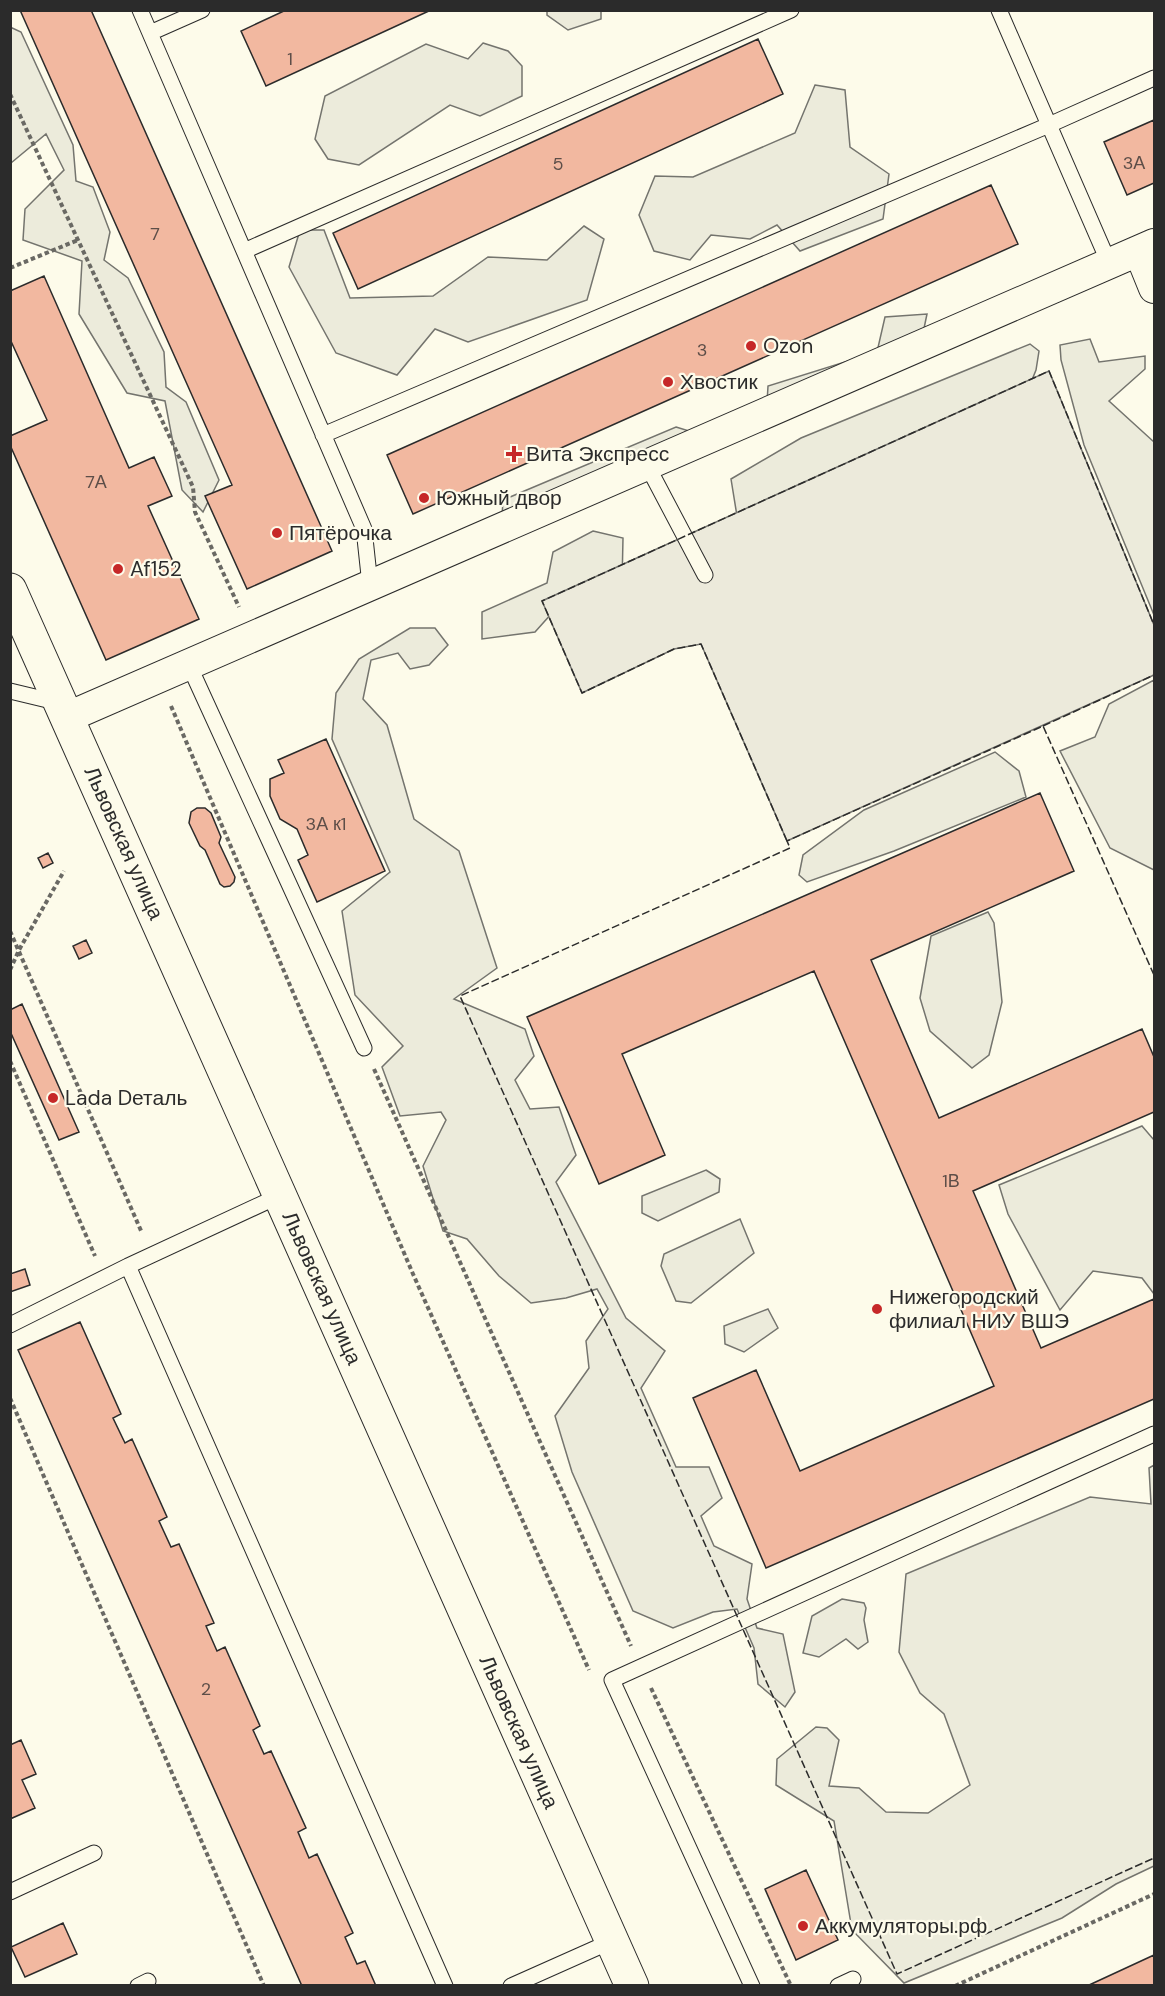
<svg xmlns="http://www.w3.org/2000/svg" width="1165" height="1996" viewBox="0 0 1165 1996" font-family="'DM Sans',sans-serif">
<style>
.green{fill:#ecebdb;stroke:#74746e;stroke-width:1.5}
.parking{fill:#eceadb;stroke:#74746e;stroke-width:1.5}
.building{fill:#f2b8a0;stroke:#2b2b2b;stroke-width:1.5}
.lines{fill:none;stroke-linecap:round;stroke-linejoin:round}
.service-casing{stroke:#2b2b2b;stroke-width:17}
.minor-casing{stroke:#2b2b2b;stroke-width:32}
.secondary-casing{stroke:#2b2b2b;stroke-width:35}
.path{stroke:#6a6964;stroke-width:4;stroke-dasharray:4.5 3;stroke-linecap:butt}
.service{stroke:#fdfbea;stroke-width:15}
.minor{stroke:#fdfbea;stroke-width:30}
.secondary{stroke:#fdfbea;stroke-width:33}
.fence{stroke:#2b2b2b;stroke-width:1.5;stroke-dasharray:8 3;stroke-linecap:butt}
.poi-dot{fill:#c62828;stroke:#fdfbea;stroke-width:2}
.labels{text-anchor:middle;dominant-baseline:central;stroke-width:4.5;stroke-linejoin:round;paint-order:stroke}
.number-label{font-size:18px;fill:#5d4e48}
.poi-label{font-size:21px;fill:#2b2b2b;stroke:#fdfbea;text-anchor:start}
.street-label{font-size:21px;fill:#2b2b2b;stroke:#fdfbea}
</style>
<rect width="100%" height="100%" fill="#fdfbea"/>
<path class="green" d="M547,11H601V19L568,30L547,15Z
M10,27L21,32L73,145L76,181L93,187L110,232L104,260L128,278L164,352L166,387L186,402L219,480L203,512L182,490L165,401L127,393L79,314L82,261L23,240L25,209L64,170L46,134L11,163Z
M483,43L508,51L522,66V96L480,116L450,105L359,165L328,159L315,139L325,96L426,44L468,59Z
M815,85L845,90L850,147L889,174L883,219L800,251L777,225L750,239L711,235L690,260L654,251L639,215L655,176L693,177L795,133Z
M584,226L604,239L587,300L468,342L435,329L397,375L336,353L289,267L300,230H324L350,298L433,296L488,257L547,260Z
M927,314L917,362L767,403L768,386L877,352L885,317Z
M1090,339L1099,362L1145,356V369L1109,401L1154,442V615L1084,445L1061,360L1060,345Z
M1030,344L1039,351L1036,370L1025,397L737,516L731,479L801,438Z
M676,427L699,434L502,517L503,500Z
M593,531L623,538L622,584L561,603L535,632L482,639V612L547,583L553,552Z
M410,628H435L448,645L429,665L410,669L398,653L371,660L363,699L387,725L414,819L459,851L497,968L454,999L525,1029L534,1056L515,1080L530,1109L559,1107L576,1155L556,1182L626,1318L665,1351L641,1388L676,1467H709L722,1498L701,1516L714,1546L752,1564L747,1599L757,1628L783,1634L795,1692L785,1707L758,1684L754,1648L737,1609L713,1612L673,1628L633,1611L572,1472L555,1416L589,1368L586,1341L608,1309L597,1289L566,1298L531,1303L499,1276L467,1239L443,1231L423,1166L446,1120L441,1112L400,1116L382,1067L403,1046L355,995L342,911L390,872L332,739L336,693L359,659Z
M1154,680V870L1110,848L1060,751L1095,737L1109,704Z
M995,752L1019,771L1026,797L894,851L807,882L799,875L803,855L864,810Z
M988,912L994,923L1002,1002L989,1055L972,1068L930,1031L920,998L931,936Z
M1142,1126L1154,1140V1294L1142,1278L1093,1271L1060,1310L1008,1214L999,1185Z
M706,1170L720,1179L719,1192L658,1221L642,1213V1196Z
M740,1219L754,1253L691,1303L676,1301L661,1266L664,1254Z
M768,1309L778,1328L744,1352L725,1344L724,1326Z
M1154,1465V1866L1116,1884L1062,1918L904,1983L852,1930L834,1821L776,1785L777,1759L816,1727L827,1728L839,1740L829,1786L859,1788L886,1812L928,1813L970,1785L944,1714L920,1693L899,1652L906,1574L1090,1497L1151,1504L1149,1468Z
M842,1599L864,1603L866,1608L864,1620L868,1642L858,1649L846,1639L819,1657L803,1653L812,1616Z"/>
<path class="parking" d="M1049,371L1154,625V675L787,841L701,644L674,649L582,693L542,601Z"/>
<path class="building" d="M20,10H91L332,551L247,589L205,496L232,485Z
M286,10H431L266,86L241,31Z
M758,39L783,94L358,289L333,233Z
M1154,120V183L1127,195L1104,142Z
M991,185L1018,244L413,514L387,455Z
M44,276L129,468L154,457L172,496L148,506L199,619L106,660L10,445V436L47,420L10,339V291Z
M326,739L385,871L317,902L298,860L308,855L297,829L280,819L270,796V779L284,773L278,760Z
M1040,793L1074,871L871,960L939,1118L1142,1029L1154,1057V1112L973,1191L1041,1348L1154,1299V1399L766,1568L693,1398L756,1370L800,1471L994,1386L904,1178L814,971L622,1054L665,1155L599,1184L527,1017Z
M197,808H205L211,813L221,837L219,843L235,877L234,882L230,886L224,887L220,884L205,850L200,846L189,823L191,812Z
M48,853L53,863L43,868L38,858Z
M86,940L92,953L79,959L73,946Z
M22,1004L79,1132L59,1140L10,1031V1010Z
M25,1269L30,1285L10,1292V1274Z
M80,1322L121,1414L113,1418L125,1443L132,1439L167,1517L159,1521L171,1547L179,1544L214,1623L206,1626L217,1651L225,1647L260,1726L253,1730L264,1754L271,1751L306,1828L298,1832L309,1858L317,1854L353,1933L345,1937L357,1964L365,1961L376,1986H302L18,1350Z
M21,1740L36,1774L22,1780L35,1808L10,1819V1745Z
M806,1870L838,1940L796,1960L765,1889Z
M63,1923L77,1954L25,1977L11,1947Z
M1154,1955V1986H1087Z"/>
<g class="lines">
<defs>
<path id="service" d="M140,10L364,529L370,585
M999,10L1109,263
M150,33L202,10
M244,251L791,10
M323,435L1049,125L1154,78
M647,465L705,575
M189,665L364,1048
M10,691L60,703
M128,1266L445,1986
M10,1325L128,1266L281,1195
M10,1892L94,1853
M138,1986L148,1981
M511,1986L612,1941
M752,1986L612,1680L1154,1434
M838,1986L853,1979"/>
<path id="minor" d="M1139,251L1154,288
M68,717L1154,244"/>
<path id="secondary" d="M10,590L632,1986"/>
</defs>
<use href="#service" class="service-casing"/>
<use href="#minor" class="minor-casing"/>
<use href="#secondary" class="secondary-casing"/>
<path class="path" d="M10,94L193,487L195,512L239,607
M10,268L78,240
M171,706L413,1274L589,1670
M10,931L142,1233
M10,970L19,950L64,871
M10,1061L95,1256
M374,1069L631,1646
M10,1398L264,1986
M651,1688L791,1986
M955,1986L1154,1894"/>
<use href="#service" class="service"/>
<use href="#minor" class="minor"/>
<use href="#secondary" class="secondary"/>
<path class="fence" d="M1043,726L1154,675
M787,841L701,644L674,649L582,693L542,601L1049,371L1154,625
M1154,975L1043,726L787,841L790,848L460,996L897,1974L1154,1858"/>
</g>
<g class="poi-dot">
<circle cx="751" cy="346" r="6"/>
<circle cx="668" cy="382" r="6"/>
<path d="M511 445h6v6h6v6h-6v6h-6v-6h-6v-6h6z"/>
<circle cx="424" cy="498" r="6"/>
<circle cx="277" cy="533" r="6"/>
<circle cx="118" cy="569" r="6"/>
<circle cx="53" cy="1098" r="6"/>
<circle cx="877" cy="1309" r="6"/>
<circle cx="803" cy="1926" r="6"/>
</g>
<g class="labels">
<g class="number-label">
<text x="290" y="59">1</text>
<text x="1134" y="163">3А</text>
<text x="558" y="164">5</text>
<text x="155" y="234">7</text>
<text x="702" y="350">3</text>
<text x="96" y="482">7А</text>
<text x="326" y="824">3А к1</text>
<text x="951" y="1181">1В</text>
<text x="206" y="1689">2</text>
</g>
<g class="poi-label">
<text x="763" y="346">Ozon</text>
<text x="680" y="382">Хвостик</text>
<text x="526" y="454">Вита Экспресс</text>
<text x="436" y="498">Южный двор</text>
<text x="289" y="533">Пятёрочка</text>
<text x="130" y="569">Af152</text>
<text x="65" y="1098">Lada Dеталь</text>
<text x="889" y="1297">Нижегородский<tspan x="889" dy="24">филиал НИУ ВШЭ</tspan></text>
<text x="815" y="1926">Аккумуляторы.рф</text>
</g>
<g class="street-label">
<text transform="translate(124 843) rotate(66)">Львовская улица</text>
<text transform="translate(322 1288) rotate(66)">Львовская улица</text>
<text transform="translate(519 1732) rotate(66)">Львовская улица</text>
</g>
</g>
<rect width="1165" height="1996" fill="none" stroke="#2b2b2b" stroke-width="24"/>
</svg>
